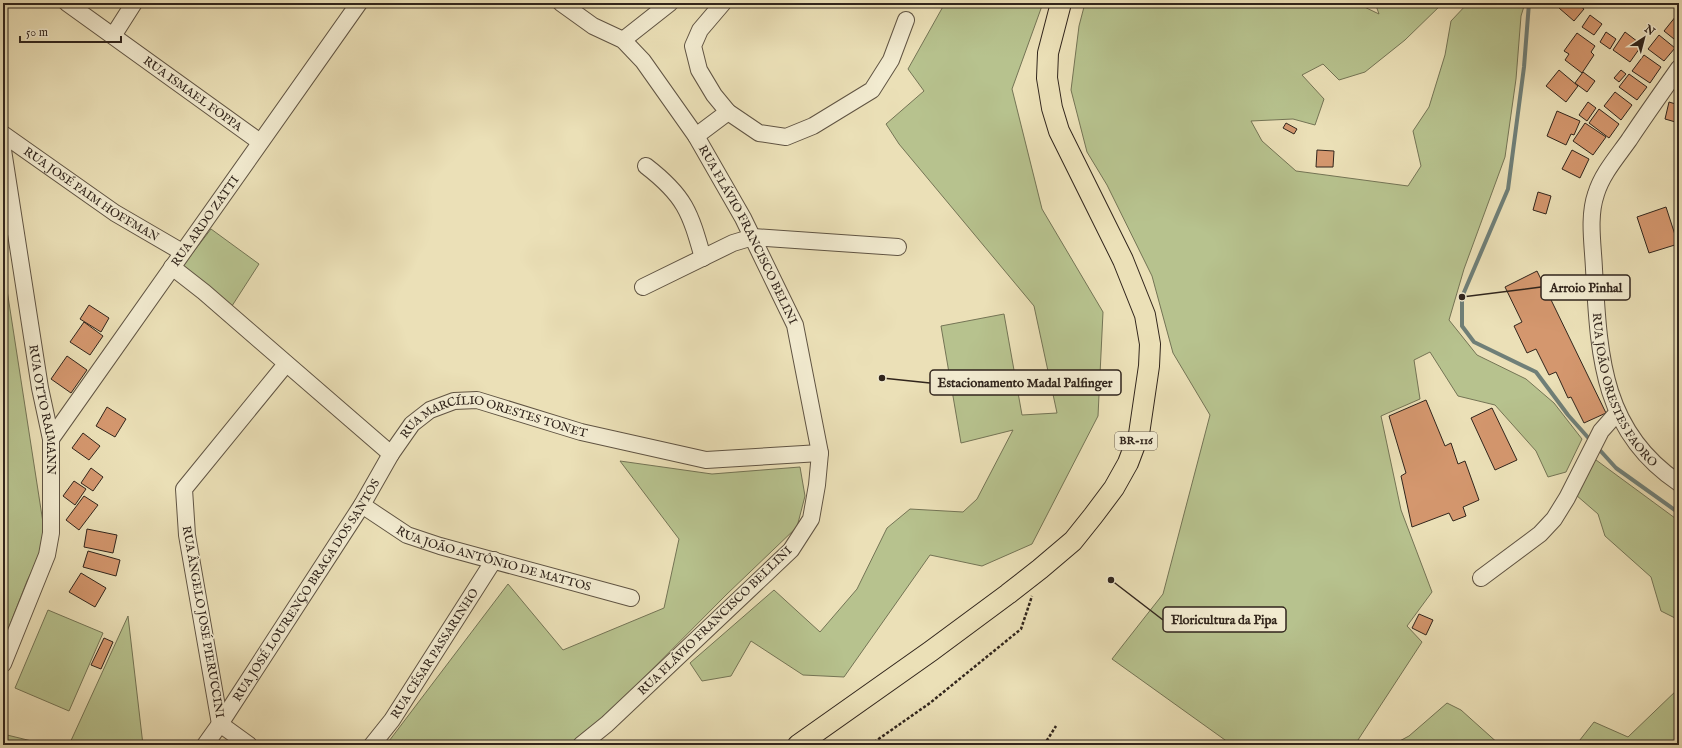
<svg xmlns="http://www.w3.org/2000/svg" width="1682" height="748" viewBox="0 0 1682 748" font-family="'IM FELL English',serif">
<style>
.green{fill:#b7c28e;stroke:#747455}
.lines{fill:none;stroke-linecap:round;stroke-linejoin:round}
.stream{stroke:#6f7f78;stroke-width:4}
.building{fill:#d4976e;stroke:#31251c}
.minor-casing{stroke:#605443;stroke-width:18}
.major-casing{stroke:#31251c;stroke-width:22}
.path{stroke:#31251c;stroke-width:2.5;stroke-dasharray:3 2;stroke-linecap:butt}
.minor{stroke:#f2ebd0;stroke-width:16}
.major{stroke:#ebe0b7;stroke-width:20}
.labels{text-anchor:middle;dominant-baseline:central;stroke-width:3;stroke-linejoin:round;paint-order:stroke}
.shield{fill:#f2ebd0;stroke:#6b6052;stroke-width:1}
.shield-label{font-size:11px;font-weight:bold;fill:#31251c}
.street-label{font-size:12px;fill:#31251c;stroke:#f2ebd0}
.leader{fill:none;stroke:#31251c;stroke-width:1.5}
.callout-dot{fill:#31251c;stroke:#f2ebd0;stroke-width:1.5}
.callout{fill:#f2ebd0;stroke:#31251c;stroke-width:1.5}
.callout-label{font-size:13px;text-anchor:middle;font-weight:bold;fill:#31251c}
</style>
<rect width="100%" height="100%" fill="#ebe0b7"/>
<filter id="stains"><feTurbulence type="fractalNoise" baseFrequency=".005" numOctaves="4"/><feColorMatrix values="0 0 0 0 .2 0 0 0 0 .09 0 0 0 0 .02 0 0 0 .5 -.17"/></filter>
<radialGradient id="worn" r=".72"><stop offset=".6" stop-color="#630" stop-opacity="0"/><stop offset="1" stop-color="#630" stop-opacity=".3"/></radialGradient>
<path class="green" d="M945,3H1043L1012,89L1042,209L1103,312L1098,416L1032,544L982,566L930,555L844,677L803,675L751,641L731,676L702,681L690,663L774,590L820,632L857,589L887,528L910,509L963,512L977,499L1013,430L961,443L941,326L1004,314L1022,415L1057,413L1034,306L899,144L886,124L924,91L908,69Z
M1085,3H1356L1379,14L1375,3H1443L1405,40L1365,72L1339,80L1323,64L1302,75L1324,99L1315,125L1293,119L1251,121L1262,141L1296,171L1408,186L1421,166L1413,131L1429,107L1445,55L1451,21L1468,3H1525L1521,16L1516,79L1505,157L1464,269L1449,320L1477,355L1526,379L1554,403L1582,439L1566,472L1548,477L1536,451L1495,405L1458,396L1430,352L1414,360L1420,399L1381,416L1401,510L1432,592L1407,626L1422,642L1356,743L1357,745H1232L1112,659L1163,594L1210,415L1173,353L1152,276L1107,185L1087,152L1071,90L1079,26Z
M211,229L259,264L230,309L181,268Z
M3,264L46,542L27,581L3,642Z
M1592,457L1679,521V620L1661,611L1651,577L1605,536L1598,514L1576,495Z
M620,461L712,474L800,467L805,496L797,527L726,595L601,721L571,745H386L508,584L563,650L664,608L679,539Z
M48,610L103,633L69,711L15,688Z
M128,616L143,745H69Z
M1679,688V745H1576L1594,722L1628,737Z
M1447,703L1461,710L1500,745H1392L1409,736Z
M3,734L48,745H3Z"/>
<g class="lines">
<path class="stream" d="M1529,3L1524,67L1508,189L1462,297V326L1474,342L1536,372L1568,415L1592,442
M1597,447L1616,468L1679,513"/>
</g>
<path class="building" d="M1564,3H1576L1584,9L1574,21L1559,8Z
M1590,15L1602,24L1594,35L1582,27Z
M1676,16L1679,18V43L1664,31Z
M1606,32L1616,39L1610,49L1600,42Z
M1625,32L1642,45L1630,62L1613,50Z
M1577,33L1595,46L1591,52L1594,55L1582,73L1565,60L1569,54L1564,51Z
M1659,35L1675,48L1664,61L1648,49Z
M1644,55L1661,67L1650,83L1632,71Z
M1559,70L1578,86L1566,102L1546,86Z
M1621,70L1626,74L1619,82L1614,78Z
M1583,72L1595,81L1587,92L1575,83Z
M1629,74L1647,87L1637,100L1619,87Z
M1615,92L1632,105L1621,120L1604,106Z
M1588,102L1596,108L1587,121L1579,115Z
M1669,102L1679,105V123L1665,119Z
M1599,109L1619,124L1609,138L1589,123Z
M1557,111L1580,121L1574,135L1571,134L1566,145L1547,136Z
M1286,123L1297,129L1294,134L1283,128Z
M1585,123L1606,137L1593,155L1573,141Z
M1317,150L1334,151L1333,167H1316Z
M1572,150L1589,159L1580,178L1562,169Z
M1538,192L1551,196L1546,214L1533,210Z
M1666,207L1678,244L1649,253L1637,217Z
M1537,271L1606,413L1584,423L1571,397L1568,398L1556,372L1549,375L1536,349L1527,353L1514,326L1522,322L1505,287Z
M89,305L109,318L101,332L80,319Z
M84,322L103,336L90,355L70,342Z
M67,356L87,370L71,393L51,379Z
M1426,400L1445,446L1451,443L1458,464L1465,461L1479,500L1463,507L1466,516L1453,521L1449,513L1412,527L1401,476L1406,473L1389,416Z
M107,407L126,419L115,437L96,426Z
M1492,408L1517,460L1495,470L1471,418Z
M83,433L100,446L89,460L72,448Z
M91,468L103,477L93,491L81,483Z
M74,481L86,489L75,505L63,496Z
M84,496L98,505L79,530L66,520Z
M87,529L117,535L113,553L84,547Z
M88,551L120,560L116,576L83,567Z
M81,573L106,588L95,607L69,592Z
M1419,614L1433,620L1426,635L1412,628Z
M104,638L113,642L101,669L91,665Z"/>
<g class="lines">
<defs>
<g id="minor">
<path id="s1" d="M67,3L260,142"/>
<path id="s2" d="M561,3L593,26L623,40L643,61L696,136L743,218L795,325L820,453L817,485L811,519L791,550L607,724L581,745"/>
<path d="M723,3L700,30L693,46L699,70L714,95L728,112L759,133L786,137L813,126L872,90L891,60L906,20"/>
<path d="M113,36L134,3"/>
<path d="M623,40L670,3"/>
<path id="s3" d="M1679,68C1662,92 1645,116 1629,140C1617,157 1602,174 1596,194C1588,217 1593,245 1594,269C1599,354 1601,431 1679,483"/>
<path id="s4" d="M3,134L115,213L182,252"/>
<path d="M696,136L728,112"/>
<path id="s5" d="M3,150L40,388L51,439V533L47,555L3,664"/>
<path d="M646,166C685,196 690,212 703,258"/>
<path id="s6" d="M172,267L204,292L391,454L412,424L430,410L454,401L477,400L581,432L706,460L820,453"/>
<path d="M643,287L733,243L753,237L898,247"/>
<path id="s7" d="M51,439L359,3"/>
<path id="s8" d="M362,505L407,535L440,546L631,598"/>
<path d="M1481,578L1540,534L1554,519L1567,498L1601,431L1617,413"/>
<path d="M220,724L187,535L184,489L286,364"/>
<path d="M220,724L249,745"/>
<path id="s9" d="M205,745L220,724L362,505L391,454"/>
<path id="s10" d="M372,745L392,720L494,560"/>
</g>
<path id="major" d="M798,745L931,651L1008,594L1040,569L1073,541L1093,516L1114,488L1128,463L1139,434L1149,366L1150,344L1145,315L1123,260L1059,131L1052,108L1047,78L1048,53L1061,3"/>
</defs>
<use href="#minor" class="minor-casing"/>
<use href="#major" class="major-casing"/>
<path class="path" d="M870,745L930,703L1021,629L1032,596
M1044,745L1056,726"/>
<use href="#minor" class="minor"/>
<use href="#major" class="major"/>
</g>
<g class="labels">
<rect class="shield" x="1115" y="432" width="42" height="18" rx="3"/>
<g class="shield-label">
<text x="1136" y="441">BR-116</text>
</g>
<g class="street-label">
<text stroke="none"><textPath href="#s1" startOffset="155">RUA ISMAEL FOPPA</textPath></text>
<text stroke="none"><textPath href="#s4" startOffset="107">RUA JOSÉ PAIM HOFFMAN</textPath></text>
<text stroke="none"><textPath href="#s7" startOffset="267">RUA ARDO ZATTI</textPath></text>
<text stroke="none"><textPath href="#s2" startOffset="305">RUA FLÁVIO FRANCISCO BELINI</textPath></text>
<text stroke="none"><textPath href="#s3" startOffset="354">RUA JOÃO ORESTES FAORO</textPath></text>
<text stroke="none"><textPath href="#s5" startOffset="263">RUA OTTO RAIMANN</textPath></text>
<text stroke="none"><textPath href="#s6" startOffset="410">RUA MARCÍLIO ORESTES TONET</textPath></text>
<text stroke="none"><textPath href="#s8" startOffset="144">RUA JOÃO ANTÔNIO DE MATTOS</textPath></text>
<text stroke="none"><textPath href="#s9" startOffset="185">RUA JOSÉ LOURENÇO BRAGA DOS SANTOS</textPath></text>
<text transform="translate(715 621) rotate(-44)">RUA FLÁVIO FRANCISCO BELLINI</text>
<text transform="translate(203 622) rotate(80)">RUA ÂNGELO JOSÉ PIERUCCINI</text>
<text stroke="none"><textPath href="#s10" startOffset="111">RUA CÉSAR PASSARINHO</textPath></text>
</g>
</g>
<path class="leader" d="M1462 297L1541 287M882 378L930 383M1111 580L1163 620"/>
<g class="callout-dot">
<circle cx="1462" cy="297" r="4"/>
<circle cx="882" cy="378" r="4"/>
<circle cx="1111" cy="580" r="4"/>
</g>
<g class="callout">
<rect x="1541" y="275" width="89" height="25" rx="4"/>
<rect x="930" y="370" width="191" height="25" rx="4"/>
<rect x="1163" y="607" width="123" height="25" rx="4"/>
</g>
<g class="callout-label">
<text x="1586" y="292">Arroio Pinhal</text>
<text x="1025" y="387">Estacionamento Madal Palfinger</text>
<text x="1224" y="624">Floricultura da Pipa</text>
</g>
<rect width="1682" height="748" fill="none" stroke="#ebe0b7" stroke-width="16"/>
<rect x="4" y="4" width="1674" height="740" fill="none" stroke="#31251c" stroke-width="2"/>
<rect x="8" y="8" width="1666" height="732" fill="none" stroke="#31251c"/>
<g transform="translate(1644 38) rotate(36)" stroke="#f2ebd0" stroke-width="3" paint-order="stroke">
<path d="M0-3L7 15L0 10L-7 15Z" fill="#31251c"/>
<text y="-6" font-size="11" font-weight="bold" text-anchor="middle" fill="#31251c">N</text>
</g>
<path d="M20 36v6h101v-6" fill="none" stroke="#31251c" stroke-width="2"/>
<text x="26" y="36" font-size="12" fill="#31251c" stroke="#f2ebd0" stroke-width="3" paint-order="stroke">50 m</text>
<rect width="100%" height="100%" filter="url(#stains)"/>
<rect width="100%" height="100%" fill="url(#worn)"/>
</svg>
